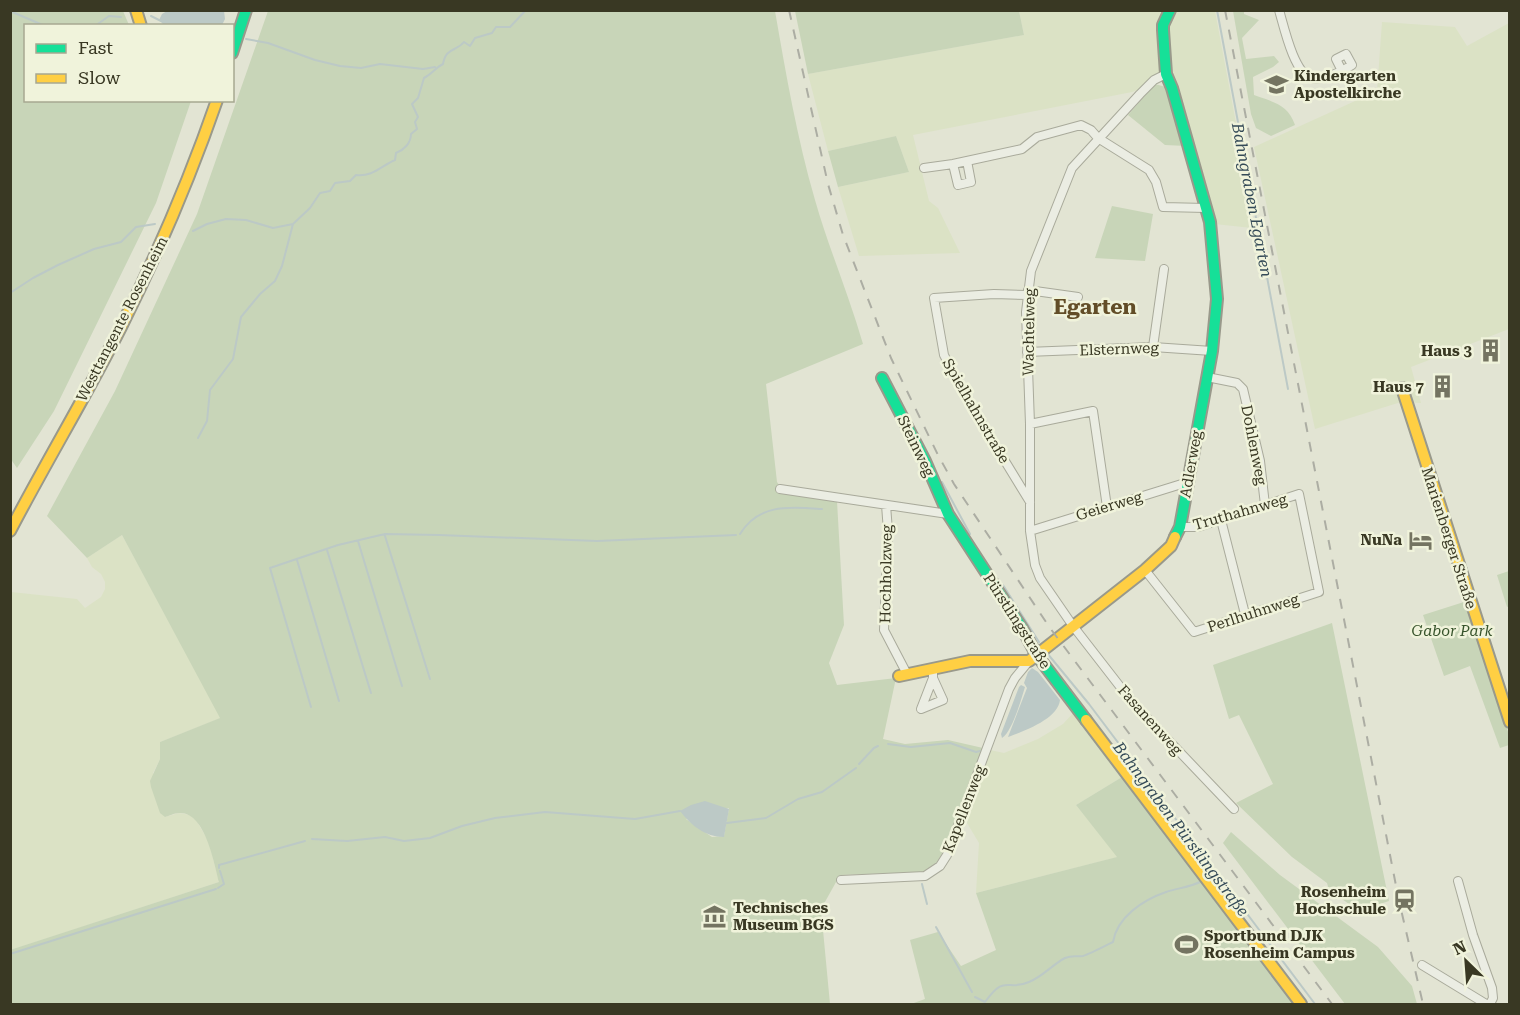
<svg xmlns="http://www.w3.org/2000/svg" width="1520" height="1015" viewBox="0 0 1520 1015" font-family="'Roboto Serif',serif">
<style>
.farmland{fill:#dbe2c5}
.green{fill:#c8d5b8;fill-rule:evenodd}
.water{fill:#bcc9c6}
.lines{fill:none;stroke-linecap:round;stroke-linejoin:round}
.stream{stroke:#bcc9c6;stroke-width:2}
.street-casing{stroke:#a9aa9b;stroke-width:10}
.fast-casing{stroke:#99998b;stroke-width:14}
.slow-casing{stroke:#99998b;stroke-width:14}
.street{stroke:#ebede3;stroke-width:8}
.fast{stroke:#16e098;stroke-width:10}
.slow{stroke:#ffcf43;stroke-width:10}
.rail{stroke:#acada3;stroke-width:2;stroke-dasharray:10 10;stroke-linecap:butt}
.labels{text-anchor:middle;dominant-baseline:central;stroke-width:5;stroke-linejoin:round;paint-order:stroke}
.poi-label{font-size:15px;font-weight:bold;fill:#393823;stroke:#f0f3db;text-anchor:end}
.street-label{font-size:15px;fill:#393823;stroke:#f0f3db}
.park-label{font-size:15px;font-style:italic;fill:#38542c;stroke:#f0f3db}
.water-label{font-size:16px;font-style:italic;fill:#344a57;stroke:#f0f3db}
.district-label{font-size:21px;font-weight:bold;fill:#624d27;stroke:#f0f3db}
</style>
<rect width="100%" height="100%" fill="#e2e4d3"/>
<path class="farmland" d="M1019,11H1215L1241,150L1252,228L1215,224L1173,78L1132,92L913,135L929,201L938,208L960,253L859,256L838,187L909,172L896,136L828,151L808,74L1024,35Z
M1382,22L1455,27L1467,46L1509,23V329L1411,367L1421,403L1401,402L1315,429L1254,147L1377,91Z
M122,535L221,718L160,742V759L153,773L165,817L179,813L190,815L196,820L209,842L219,882L11,950V592L77,599L85,608L101,597L105,589V582L101,574L92,567L87,558Z
M1075,711L1127,774L1076,805L1118,857L976,893L979,843L967,823L990,750L1004,753L1038,739L1063,724Z"/>
<path class="green" d="M11,10L123,11L129,25L26,26V100L191,101L156,203L54,411L17,468L10,458Z
M268,11H775C786,74 797,138 815,200C829,249 849,295 863,344L766,384L777,482L785,494L837,501L844,625L829,663L837,685L896,678L883,739L905,744L948,740L983,748L942,854L936,863L923,872L840,875L821,909L830,1004H11L10,950L219,882C214,863 205,811 179,813C174,813 169,816 165,817L160,813L151,787L150,781L160,759V742L220,718L122,535L87,558L47,516L115,391L197,214ZM729,808L724,836L712,837L686,819Z
M795,11H1019L1024,35L808,74Z
M1233,11H1244V14L1259,20L1242,38L1246,59L1274,56L1279,62L1273,67L1253,77L1254,95C1273,102 1288,104 1295,125L1271,136L1256,128L1251,114Z
M1155,84L1169,88L1186,146L1165,145L1128,115Z
M896,136L909,172L838,187L828,151Z
M1112,206L1153,214L1145,261L1095,258Z
M1509,571V606L1507,607L1497,575Z
M1467,601L1509,735V745L1500,748L1470,666L1444,676L1423,615Z
M1332,623L1389,901L1359,911L1329,890L1327,883L1292,857L1236,803L1273,784L1239,715L1229,719L1213,665Z
M1127,774L1301,1004H911L925,999L910,940L938,932L961,966L996,950L976,893L1117,857L1076,805Z
M1231,832L1280,875L1378,947L1412,986L1417,1004H1345L1223,843Z"/>
<path class="water" d="M167,11H224L225,19L222,25H164L159,20L162,14Z
M1032,668L1038,672L1060,700C1058,719 1024,731 1008,737L1027,688L1024,683L1028,672Z
M1021,685L1025,687C1021,700 1012,732 1002,738L1001,734L1019,687Z
M705,801L729,809L724,837C705,837 691,825 680,811L691,805Z"/>
<g class="lines">
<path class="stream" d="M1217,10L1288,389
M10,11L45,26
M151,16L161,21
M95,26L109,16L121,17
M246,39L268,43L315,60L340,66L361,68L380,64L423,69L435,67
M193,231L207,224L226,219L246,220L273,228L293,224
M10,293L33,278L58,265L94,249L121,242L136,227L155,224
M198,438L207,421L210,390L233,359L241,317L260,294L275,281L282,266L293,224L310,208L320,193L330,191L335,183L350,181L356,175C373,177 381,166 395,160L396,153C404,150 411,143 411,134L417,129L415,122L418,117L412,104L418,98L424,78C432,74 435,68 443,64C446,47 456,52 464,42L470,46L475,38L492,33L496,27H510L526,10
M942,482L970,534
M740,534C759,503 790,507 822,509
M385,536L430,679
M358,541L402,686
M327,550L371,693
M297,560L339,701
M1003,585L1039,642
M1047,653L1089,704L1315,1004
M311,707L270,568L338,545L385,534L439,535L597,541L736,535
M888,744L911,747L950,743L976,752L980,751
M859,764L874,748L878,746
M727,823L766,818L798,799L822,792L856,768
M312,839L347,841L385,837L404,841L430,838L462,826L495,818L545,812L635,819L680,811
M219,868V865L305,841
M922,884L927,904
M218,888L224,884L220,871
M936,927L972,992
M10,954L216,889
M975,997L985,1002C1006,973 1006,992 1029,982C1042,977 1052,965 1065,958C1072,955 1076,957 1083,956C1090,954 1107,945 1113,942C1117,917 1143,900 1166,892C1178,888 1191,887 1202,881"/>
<defs>
<path id="street" d="M1279,10C1284,27 1294,73 1311,78C1323,81 1342,71 1352,65L1346,54L1336,59L1342,71
M1166,74L1154,80L1140,94L1072,168L1031,271L1026,312L1030,424V531L1035,565L1040,578L1073,626L1132,702L1234,809
M953,164L958,185L971,182L967,161
M924,168L953,164L1022,149L1037,137L1081,125L1091,130L1098,138L1149,170L1156,182L1163,207L1206,208
M1028,290L1078,297
M1027,295L994,294L934,298L944,355L967,399L1030,502
M1153,347L1164,269
M1027,352L1153,347L1212,351
M1207,377L1237,383L1243,389L1260,461L1265,505
M1030,424L1093,411L1107,507
M780,489L948,514
M886,505L888,531L884,630L907,674
M1221,520L1245,614
M1030,531L1188,482
M1145,570L1194,632L1319,592L1299,494L1198,527H1180
M933,678L921,709L943,700L933,678V669
M841,880L925,876L940,866L947,855L1009,689L1015,678L1029,661
M1458,881L1473,935L1492,988L1493,998L1490,1004
M1422,965L1486,1004"/>
<path id="fast" d="M1170,10L1163,25V30L1166,74L1172,88L1210,222L1217,299L1212,351L1180,527L1175,537
M232,53L246,10
M882,378L925,461L948,514L1022,628L1036,654L1086,720"/>
<path id="slow" d="M136,10L141,26
M1402,388L1510,722
M10,531C46,462 86,396 121,327C158,253 190,178 217,100
M899,676L970,661H1029L1145,570L1171,546L1175,537
M1086,720L1301,1004"/>
</defs>
<use href="#street" class="street-casing"/>
<use href="#fast" class="fast-casing"/>
<use href="#slow" class="slow-casing"/>
<use href="#street" class="street"/>
<use href="#fast" class="fast"/>
<use href="#slow" class="slow"/>
<path class="rail" d="M789,10L828,184L843,235L891,358L938,455L954,484L1050,628L1332,1004
M1225,10L1399,901L1423,1004"/>
</g>
<defs>
<symbol id="school-bare" viewBox="-9 -9 18 18"><path d="M0-5L7-2L0 1L-7-2ZM-4 1L0 2.5L4 1V4Q0 6-4 4Z" fill="#747461" stroke="#f0f3db" stroke-width="2.5" paint-order="stroke"/></symbol>
<symbol id="building-bare" viewBox="-9 -9 18 18"><path d="M-4-6H4V6H1V3H-1V6H-4ZM-2.5-4.3h1.7v1.8h-1.7ZM.8-4.3h1.7v1.8H.8ZM-2.5-1h1.7V.8h-1.7ZM.8-1h1.7V.8H.8Z" fill="#747461" stroke="#f0f3db" stroke-width="2.5" paint-order="stroke"/></symbol>
<symbol id="hotel-bare" viewBox="-9 -9 18 18"><path d="M-6-4.5h1.5V1H6V5H4.5V3h-9V5H-6ZM-4 0a1.8 1.8 0 1 1 3.6 0ZM.5 0V-2.5h3Q6-2.5 6 0Z" fill="#747461" stroke="#f0f3db" stroke-width="2.5" paint-order="stroke"/></symbol>
<symbol id="station-bare" viewBox="-9 -9 18 18"><path d="M-3-6H3Q5-6 5-4V2Q5 4 3 4L4.5 6H3L1.5 4h-3L-3 6H-4.5L-3 4Q-5 4-5 2V-4Q-5-6-3-6ZM-3.5-4v3h7v-3ZM-3.5 1v1.5H-2V1ZM2 1v1.5H3.5V1Z" fill="#747461" stroke="#f0f3db" stroke-width="2.5" paint-order="stroke"/></symbol>
<symbol id="museum-bare" viewBox="-9 -9 18 18"><path d="M0-6L6-3V-2H-6V-3ZM-5-1h2V3h-2ZM-1-1h2V3h-2ZM3-1h2V3H3ZM-6 4H6V6H-6Z" fill="#747461" stroke="#f0f3db" stroke-width="2.5" paint-order="stroke"/></symbol>
<symbol id="stadium-bare" viewBox="-9 -9 18 18"><path d="M0-5a6.5 5 0 1 0 0 10a6.5 5 0 1 0 0-10ZM-3.5-1.8h7v3.6h-7Z" fill="#747461" stroke="#f0f3db" stroke-width="2.5" paint-order="stroke"/></symbol>
</defs>
<g fill-rule="evenodd">
<use href="#school-bare" x="1260" y="68" width="33" height="33"/>
<use href="#building-bare" x="1474" y="334" width="33" height="33"/>
<use href="#building-bare" x="1426" y="370" width="33" height="33"/>
<use href="#hotel-bare" x="1404" y="524" width="33" height="33"/>
<use href="#station-bare" x="1388" y="884" width="33" height="33"/>
<use href="#museum-bare" x="698" y="900" width="33" height="33"/>
<use href="#stadium-bare" x="1170" y="928" width="33" height="33"/>
</g>
<g class="labels">
<g class="poi-label">
<text x="1294" y="76" text-anchor="start">Kindergarten<tspan x="1294" dy="17">Apostelkirche</tspan></text>
<text x="1472" y="351">Haus 3</text>
<text x="1424" y="387">Haus 7</text>
<text x="1402" y="540">NuNa</text>
<text x="1386" y="892">Rosenheim<tspan x="1386" dy="17">Hochschule</tspan></text>
<text x="733" y="908" text-anchor="start">Technisches<tspan x="733" dy="17">Museum BGS</tspan></text>
<text x="1204" y="936" text-anchor="start">Sportbund DJK<tspan x="1204" dy="17">Rosenheim Campus</tspan></text>
</g>
<g class="street-label">
<text transform="translate(122 319) rotate(-63)">Westtangente Rosenheim</text>
<text transform="translate(1029 332) rotate(-89)">Wachtelweg</text>
<text transform="translate(1119 349) rotate(-2)">Elsternweg</text>
<text transform="translate(976 411) rotate(60)">Spielhahnstraße</text>
<text transform="translate(1254 445) rotate(79)">Dohlenweg</text>
<text transform="translate(916 446) rotate(64)">Steinweg</text>
<text transform="translate(1191 464) rotate(-80)">Adlerweg</text>
<text transform="translate(1109 506) rotate(-17)">Geierweg</text>
<text transform="translate(1240 512) rotate(-16)">Truthahnweg</text>
<text transform="translate(1449 538) rotate(72)">Marienberger Straße</text>
<text transform="translate(886 574) rotate(-89)">Hochholzweg</text>
<text transform="translate(1253 613) rotate(-18)">Perlhuhnweg</text>
<text transform="translate(1017 621) rotate(57)">Pürstlingstraße</text>
<text transform="translate(1150 720) rotate(48)">Fasanenweg</text>
<text transform="translate(964 809) rotate(-69)">Kapellenweg</text>
</g>
<g class="park-label">
<text x="1452" y="631">Gabor Park</text>
</g>
<g class="water-label">
<text transform="translate(1252 200) rotate(79)">Bahngraben Egarten</text>
<text transform="translate(1181 829) rotate(53)">Bahngraben Pürstlingstraße</text>
</g>
<g class="district-label">
<text x="1095" y="307">Egarten</text>
</g>
</g>
<rect width="1520" height="1015" fill="none" stroke="#393823" stroke-width="24"/>
<rect x="24" y="24" width="210" height="78" fill="#f0f3db" stroke="#a7a891" stroke-width="1.5"/>
<rect x="36" y="44" width="30" height="9" fill="#16e098" stroke="#a7a891" stroke-width="1.5"/>
<text x="78" y="54" font-size="18" fill="#393823">Fast</text>
<rect x="36" y="74" width="30" height="9" fill="#ffcf43" stroke="#a7a891" stroke-width="1.5"/>
<text x="78" y="84" font-size="18" fill="#393823">Slow</text>
<g transform="translate(1466 961) rotate(335)" stroke="#f0f3db" stroke-width="4.5" paint-order="stroke">
<path d="M0-4.5L10 22L0 15L-10 22Z" fill="#393823"/>
<text y="-9" font-size="16" font-weight="bold" text-anchor="middle" fill="#393823">N</text>
</g>
</svg>
